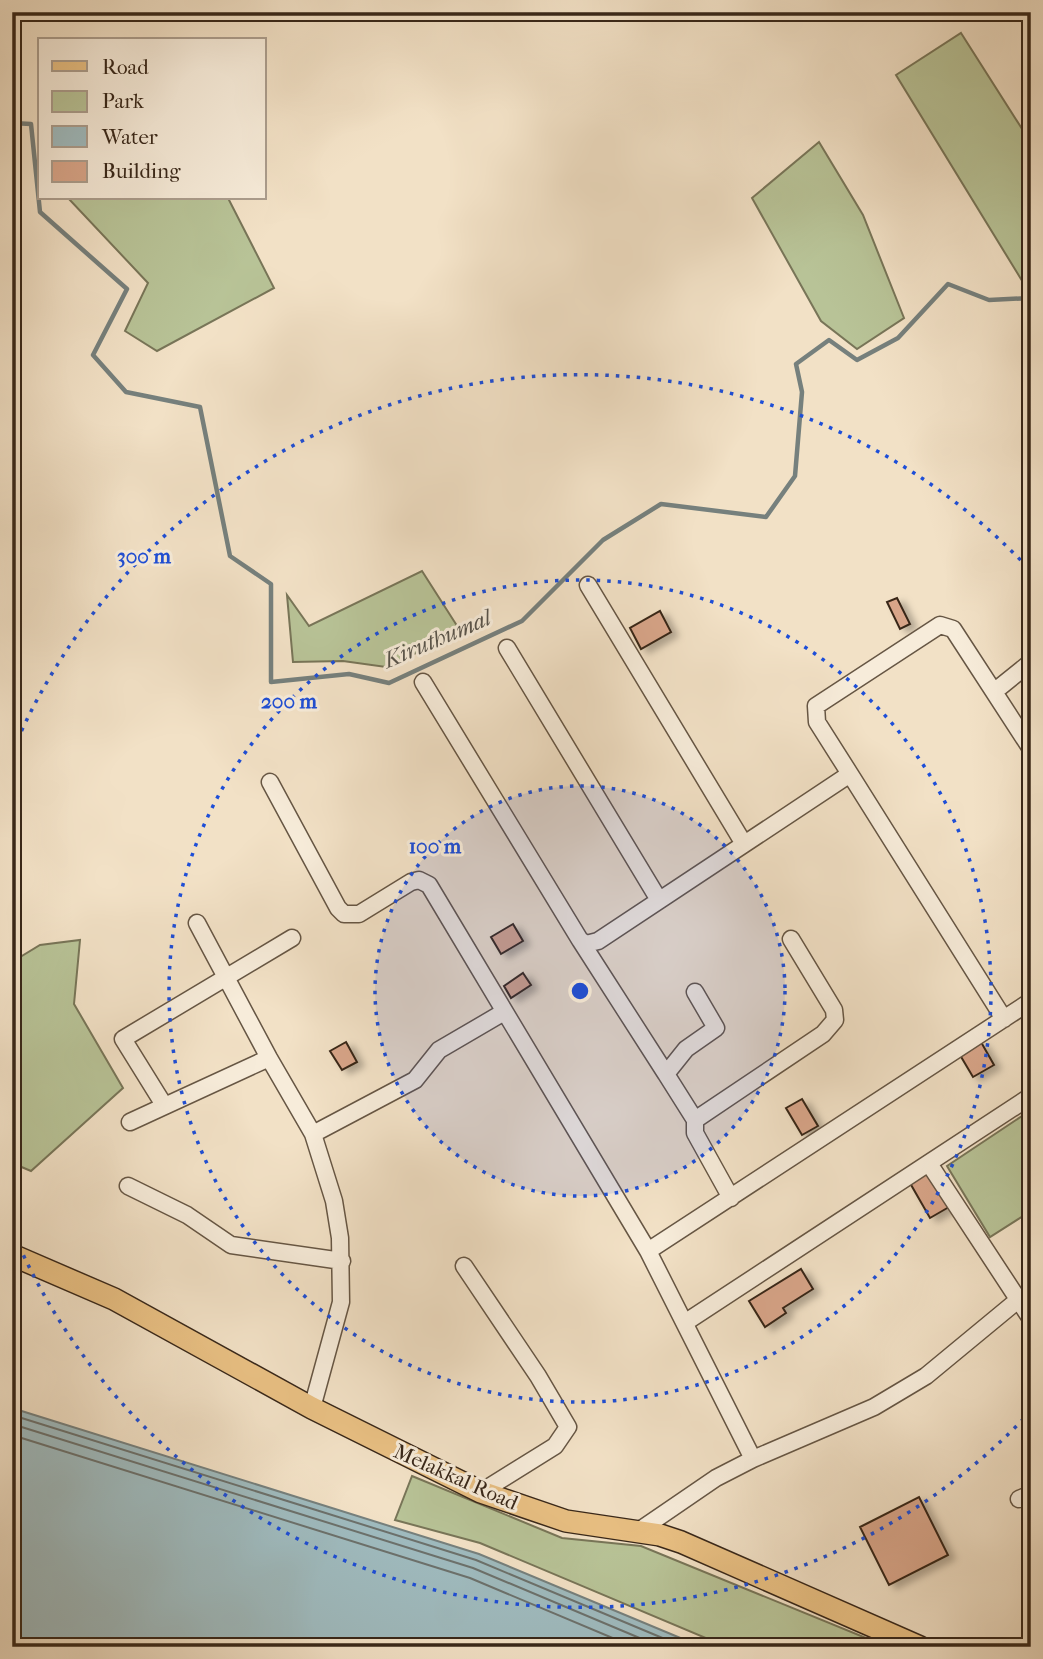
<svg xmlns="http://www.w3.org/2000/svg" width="1043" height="1659" viewBox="0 0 1043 1659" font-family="'IM FELL French Canon',serif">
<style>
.green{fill:#b8c397;stroke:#787558;stroke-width:2}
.water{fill:#9fbbbf;stroke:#76807d;stroke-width:2}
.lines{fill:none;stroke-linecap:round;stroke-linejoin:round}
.shore{stroke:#6c716c;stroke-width:2}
.stream{stroke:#76807d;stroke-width:4.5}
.building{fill:#d8a589;stroke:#382719;stroke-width:2;filter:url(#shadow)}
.minor-casing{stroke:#665644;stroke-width:19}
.major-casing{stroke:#382719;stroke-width:24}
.minor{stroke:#f7ecda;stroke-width:16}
.major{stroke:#e9c083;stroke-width:21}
.ring{fill:none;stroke:#1d4ed8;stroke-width:3.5;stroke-dasharray:3.5 7}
.labels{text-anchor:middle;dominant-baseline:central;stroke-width:6;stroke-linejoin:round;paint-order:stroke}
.street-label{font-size:21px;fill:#382719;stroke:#f7ecda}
.water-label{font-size:23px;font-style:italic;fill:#57534b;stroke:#f7ecda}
.centre{fill:#1d4ed8;stroke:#f7ecda;stroke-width:3.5}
.ring-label{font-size:21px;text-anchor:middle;font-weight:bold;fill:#1d4ed8;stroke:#f7ecda;stroke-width:6;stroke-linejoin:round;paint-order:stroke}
</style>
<defs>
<filter id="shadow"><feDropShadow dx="7" dy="4" stdDeviation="3.5" flood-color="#0004"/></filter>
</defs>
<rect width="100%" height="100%" fill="#f2e1c6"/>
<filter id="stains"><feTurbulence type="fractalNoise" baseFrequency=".00286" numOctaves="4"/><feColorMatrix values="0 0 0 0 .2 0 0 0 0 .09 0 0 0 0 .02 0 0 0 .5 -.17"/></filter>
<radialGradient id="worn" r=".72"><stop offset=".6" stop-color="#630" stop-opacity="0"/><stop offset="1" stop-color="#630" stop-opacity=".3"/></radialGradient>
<path class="green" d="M961,33L1031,143V278L1024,284L896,75Z
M819,142L863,215L904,318L857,349L821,321L752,198Z
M68,198H228L274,288L157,351L125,331L148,283Z
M422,571L461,632L386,667L343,661L293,662L287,595L309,626Z
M80,940L74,1004L123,1088L31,1171L12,1163V1016L20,1010L12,999V962L40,945Z
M1031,1110V1211L990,1237L947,1166Z
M412,1476L562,1538L641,1546L888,1647H727L480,1543L395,1520Z"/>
<path class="water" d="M12,1408L479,1554L702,1647H12Z"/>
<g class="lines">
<path class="shore" d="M12,1415L476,1560L684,1647
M12,1424L473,1568L661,1647
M12,1435L470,1578L634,1647"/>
<path class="stream" d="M12,123L31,124L40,212L127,289L93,355L126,392L200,407L230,556L271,584V682L349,674L389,683L522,621L603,540L661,504L766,517L795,476L802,392L796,364L829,340L857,360L898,338L948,284L989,300L1031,298"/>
</g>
<path class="building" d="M897,598L910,624L900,629L887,602Z
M660,611L671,632L641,649L630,628Z
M513,924L523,941L501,954L491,937Z
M523,973L531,985L511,998L504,986Z
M346,1042L357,1062L342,1070L330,1051Z
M981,1042L994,1065L973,1077L960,1055Z
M802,1099L818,1126L802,1135L786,1108Z
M929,1172L949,1207L930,1218L910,1183Z
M801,1269L813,1289L783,1308L786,1313L765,1327L749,1301Z
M919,1497L948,1555L889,1585L860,1527Z"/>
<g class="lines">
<defs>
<path id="minor" d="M588,585L744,844
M507,648L659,900
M423,682L580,940L586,944L598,941L850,774L1004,1019
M995,691L1031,662
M850,774L817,722L816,706L940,625L953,629L1031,749
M270,782L338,908L344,914H359L411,882L419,880L429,885L648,1251L753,1459L716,1478L637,1532
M197,923L269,1058L313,1134L334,1201L340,1238L341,1302L312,1408
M580,940L666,1074
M695,992L716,1028L686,1049L666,1074L695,1120
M164,1105L123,1039L292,938
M130,1122L269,1058
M313,1134L415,1080L439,1050L504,1012
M930,1165L1031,1319
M128,1186L187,1215L231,1245L342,1261
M731,1198L695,1133V1120L823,1034L835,1020L834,1010L791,939
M648,1251L1031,1001
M464,1266L538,1376L568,1427L555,1446L481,1492
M686,1322L1031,1096
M753,1459L874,1407L926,1376L1018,1300
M1019,1499L1031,1494"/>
<path id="major" d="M12,1255L114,1299L312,1408L481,1492L566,1521L660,1535L681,1542L920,1647"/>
</defs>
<use href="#minor" class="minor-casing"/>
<use href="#major" class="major-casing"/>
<use href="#minor" class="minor"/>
<use href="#major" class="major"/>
</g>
<circle cx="580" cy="991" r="205" fill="#1d4ed8" fill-opacity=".12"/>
<g class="ring">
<circle cx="580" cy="991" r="205"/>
<circle cx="580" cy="991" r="411"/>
<path d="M1031 1411A616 616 0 0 1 13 1232M13 750A616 616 0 0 1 1031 571"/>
</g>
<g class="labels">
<g class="street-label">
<text transform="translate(456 1477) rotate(24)">Melakkal Road</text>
</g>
<g class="water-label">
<text transform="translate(437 639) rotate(-23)">Kiruthumal</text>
</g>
</g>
<circle cx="580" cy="991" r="10" class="centre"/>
<g class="ring-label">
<text x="144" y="563">300 m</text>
<text x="289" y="708">200 m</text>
<text x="435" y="853">100 m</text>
</g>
<rect width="1043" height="1659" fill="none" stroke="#f2e1c6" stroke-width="42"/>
<rect x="14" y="14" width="1015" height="1631" fill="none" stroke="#382719" stroke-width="3.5"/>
<rect x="21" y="21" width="1001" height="1617" fill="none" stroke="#382719" stroke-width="2"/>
<rect x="38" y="38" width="228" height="161" fill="#f7ecda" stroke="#ab9d8d" stroke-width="2"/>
<rect x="52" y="61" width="35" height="10" fill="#e9c083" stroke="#ab9d8d" stroke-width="2"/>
<text x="102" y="74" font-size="21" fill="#382719">Road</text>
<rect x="52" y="91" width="35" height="21" fill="#b8c397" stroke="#ab9d8d" stroke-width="2"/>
<text x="102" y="108" font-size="21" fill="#382719">Park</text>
<rect x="52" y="126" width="35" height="21" fill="#9fbbbf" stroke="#ab9d8d" stroke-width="2"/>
<text x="102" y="144" font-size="21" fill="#382719">Water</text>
<rect x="52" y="161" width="35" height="21" fill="#d8a589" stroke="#ab9d8d" stroke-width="2"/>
<text x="102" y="178" font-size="21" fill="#382719">Building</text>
<rect width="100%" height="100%" filter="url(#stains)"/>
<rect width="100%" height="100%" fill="url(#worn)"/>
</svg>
